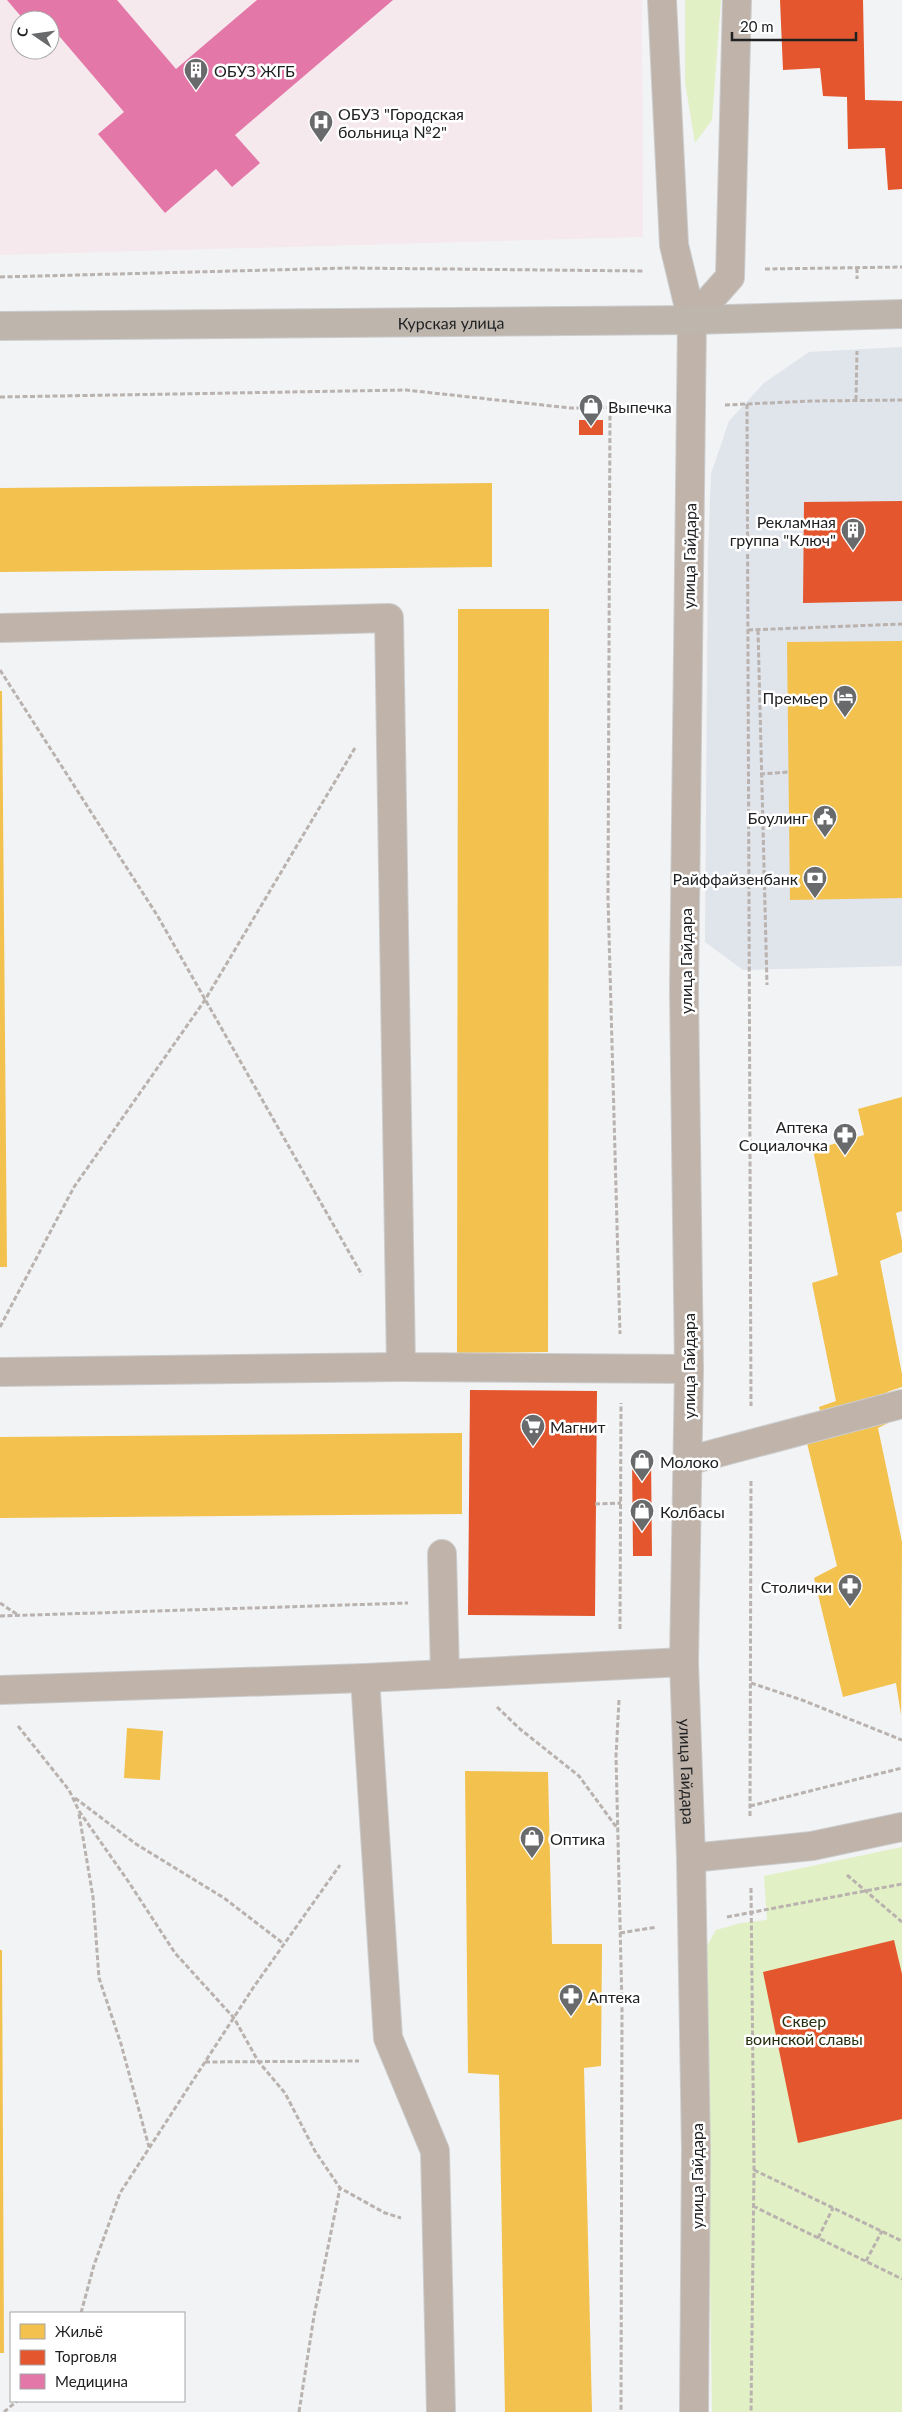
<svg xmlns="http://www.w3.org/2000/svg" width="902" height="2412" viewBox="0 0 902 2412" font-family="Lato,sans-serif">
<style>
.built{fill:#e0e4eb}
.medical{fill:#f6e9ed;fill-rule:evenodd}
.green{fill:#e1f0c5}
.homes{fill:#f2c14e}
.shops{fill:#e4572e}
.health{fill:#e377a8}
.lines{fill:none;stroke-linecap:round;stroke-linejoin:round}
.minor-casing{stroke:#cccdce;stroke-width:30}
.major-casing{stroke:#cccdce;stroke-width:30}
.path{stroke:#b9b2ae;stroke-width:3;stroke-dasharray:5 2.5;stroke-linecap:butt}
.minor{stroke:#bfb3aa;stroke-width:28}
.major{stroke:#beb5ad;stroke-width:28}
.labels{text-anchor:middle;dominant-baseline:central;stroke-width:5;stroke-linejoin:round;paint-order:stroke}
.poi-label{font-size:16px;fill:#202123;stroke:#fff;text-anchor:start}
.street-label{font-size:16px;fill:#202123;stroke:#fff}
.park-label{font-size:16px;fill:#252f0d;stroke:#fff}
</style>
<rect width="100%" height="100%" fill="#f1f3f5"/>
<path class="built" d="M902,347V966L743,970L705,942L708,554L711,474L729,421L764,383L809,352Z"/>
<path class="medical" d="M0,0H642L643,237L0,255ZM20,20H50V50H20Z"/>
<path class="green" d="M685,0H721L712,120L695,143L685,82Z
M902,1847V2412H712L705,1949L716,1930L741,1923L767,1920L764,1876Z"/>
<path class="homes" d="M492,483V567L0,572V488Z
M458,609H549L548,1352L457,1353Z
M902,641V898L790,900L787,642Z
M0,691H2L7,1267H0Z
M902,1097V1211L896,1213L902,1241V1252L880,1261L902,1374V1387L887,1392L894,1420L878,1428L902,1542L901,1715L896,1683L843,1697L814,1578L837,1566L806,1439L826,1432L819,1407L836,1401L812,1283L838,1275L813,1150L864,1135L858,1109Z
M462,1433V1514L0,1518V1437Z
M127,1728L163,1731L160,1780L124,1778Z
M465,1771L548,1772L552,1944H602L601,2066L584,2068L592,2412H505L499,2075L468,2073Z
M0,1950H2L4,2353H0Z"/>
<path class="shops" d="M780,0H863L865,100L902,101V189L888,190L885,148L848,149L847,97L823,96L820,68L783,70Z
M579,420H603V435H579Z
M902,501V601L803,603L804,502Z
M470,1390L597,1391L595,1616L468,1615Z
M651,1456L652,1556H633L632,1457Z
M894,1940L902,1974V2119L798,2143L763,1972Z"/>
<path class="health" d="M7,0H117L176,69L257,0H393L235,135L260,163L232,187L216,169L165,213L98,134L124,112L54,30L50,34V20H24Z"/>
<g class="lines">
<defs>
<g id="minor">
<path id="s1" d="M662,0L674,245L692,320L684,990L689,1369L684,1662L691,1858L696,2149L694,2412"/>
<path d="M692,320L730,277L737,0"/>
<path d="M0,628L389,618L401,1367L689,1369"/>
<path d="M0,1372L401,1367"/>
<path d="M687,1461L902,1404"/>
<path d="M442,1554L445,1674"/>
<path d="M365,1678L388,2038L435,2151L441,2412"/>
<path d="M0,1690L365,1678L684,1662"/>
<path d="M691,1858L812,1846L902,1827"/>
</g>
<g id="major">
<path id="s2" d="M0,326L692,320L902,314"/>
</g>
</defs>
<use href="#minor" class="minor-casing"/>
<use href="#major" class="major-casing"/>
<path class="path" d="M857,268V279
M765,269L902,267
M0,277L348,268L644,271
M0,397L406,390L570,408L657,407
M856,400L857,351
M747,404L751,1406
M725,405L811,401L902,400
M610,408L608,898L620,1334
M748,630L902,624
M758,630L767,985
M0,670L157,915L362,1275
M760,774L789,772
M0,1327L74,1187L205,1000L355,748
M595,1504L621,1503
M0,1603L18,1615
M0,1616L408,1603
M620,1629L621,1403
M751,1683L802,1700L902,1740
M619,1700L616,1756L622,2006L621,2412
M497,1707L520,1729L579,1776L617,1828
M18,1726L69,1790L79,1811L128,1881L175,1953L234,2018L258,2061L285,2093L315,2151L340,2188L385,2213L401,2218
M75,1798L136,1844L224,1898L284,1944
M750,1806L902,1768
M79,1814L93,1897L99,1978L121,2044L149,2147
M750,1816L751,1480
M847,1875L902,1922
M751,1888L754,2170L751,2412
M727,1917L902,1884
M620,1933L657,1927
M205,2062L359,2061
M754,2170L902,2241
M753,2206L902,2279
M818,2238L833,2208
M866,2261L882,2231
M81,2313L94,2265L120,2193L253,1988L340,1865
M4,2412L17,2401
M299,2412L314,2316L340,2188"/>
<use href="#minor" class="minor"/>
<use href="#major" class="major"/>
</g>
<defs>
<symbol id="building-pin" viewBox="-11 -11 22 30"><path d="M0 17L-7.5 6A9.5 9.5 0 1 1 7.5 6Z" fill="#696a6c" stroke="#fff"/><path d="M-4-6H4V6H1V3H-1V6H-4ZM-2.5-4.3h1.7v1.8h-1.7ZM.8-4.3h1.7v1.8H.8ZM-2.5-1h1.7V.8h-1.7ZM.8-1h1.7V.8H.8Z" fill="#fff"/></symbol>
<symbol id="hospital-pin" viewBox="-11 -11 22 30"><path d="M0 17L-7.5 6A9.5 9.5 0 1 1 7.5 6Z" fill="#696a6c" stroke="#fff"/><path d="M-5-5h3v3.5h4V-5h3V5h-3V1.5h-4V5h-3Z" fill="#fff"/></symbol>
<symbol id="shop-pin" viewBox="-11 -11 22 30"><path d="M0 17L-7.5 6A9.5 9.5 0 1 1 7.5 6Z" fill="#696a6c" stroke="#fff"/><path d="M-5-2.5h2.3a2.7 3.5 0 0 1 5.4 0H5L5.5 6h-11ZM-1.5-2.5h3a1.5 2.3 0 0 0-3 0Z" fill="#fff"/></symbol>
<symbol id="hotel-pin" viewBox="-11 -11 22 30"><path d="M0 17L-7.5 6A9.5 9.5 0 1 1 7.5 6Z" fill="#696a6c" stroke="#fff"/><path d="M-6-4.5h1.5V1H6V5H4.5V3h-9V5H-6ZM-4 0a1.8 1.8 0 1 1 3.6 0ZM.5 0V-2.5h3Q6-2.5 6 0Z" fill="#fff"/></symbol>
<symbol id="civic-pin" viewBox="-11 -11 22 30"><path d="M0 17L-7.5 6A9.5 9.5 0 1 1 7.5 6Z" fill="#696a6c" stroke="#fff"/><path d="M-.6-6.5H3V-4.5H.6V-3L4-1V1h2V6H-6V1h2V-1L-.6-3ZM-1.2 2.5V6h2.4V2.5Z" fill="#fff"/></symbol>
<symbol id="bank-pin" viewBox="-11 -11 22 30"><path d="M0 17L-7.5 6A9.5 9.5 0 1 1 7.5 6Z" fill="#696a6c" stroke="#fff"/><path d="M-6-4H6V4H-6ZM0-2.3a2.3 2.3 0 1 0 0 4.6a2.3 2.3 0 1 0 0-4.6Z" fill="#fff"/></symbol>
<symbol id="pharmacy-pin" viewBox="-11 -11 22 30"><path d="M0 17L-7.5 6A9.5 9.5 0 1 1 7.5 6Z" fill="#696a6c" stroke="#fff"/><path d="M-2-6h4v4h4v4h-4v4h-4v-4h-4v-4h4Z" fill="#fff"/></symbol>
<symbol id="supermarket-pin" viewBox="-11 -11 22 30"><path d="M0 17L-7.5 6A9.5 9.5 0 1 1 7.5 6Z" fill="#696a6c" stroke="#fff"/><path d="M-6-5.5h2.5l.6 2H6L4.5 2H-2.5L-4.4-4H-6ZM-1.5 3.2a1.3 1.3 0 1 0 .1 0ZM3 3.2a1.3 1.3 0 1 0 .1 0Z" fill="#fff"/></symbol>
</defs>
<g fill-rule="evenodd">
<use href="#building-pin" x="182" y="56" width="28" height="38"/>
<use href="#hospital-pin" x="307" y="108" width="28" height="38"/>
<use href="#shop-pin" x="577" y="392" width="28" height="38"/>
<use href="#building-pin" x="839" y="516" width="28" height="38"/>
<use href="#hotel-pin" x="831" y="683" width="28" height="38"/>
<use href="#civic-pin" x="811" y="803" width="28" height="38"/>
<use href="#bank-pin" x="801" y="864" width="28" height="38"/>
<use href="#pharmacy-pin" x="831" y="1121" width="28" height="38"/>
<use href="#supermarket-pin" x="519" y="1412" width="28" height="38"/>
<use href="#shop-pin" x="628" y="1447" width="28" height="38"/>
<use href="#shop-pin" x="628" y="1497" width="28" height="38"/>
<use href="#pharmacy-pin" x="836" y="1572" width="28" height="38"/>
<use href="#shop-pin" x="518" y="1824" width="28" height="38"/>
<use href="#pharmacy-pin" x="557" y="1982" width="28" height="38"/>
</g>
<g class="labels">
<g class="poi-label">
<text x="214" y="70">ОБУЗ ЖГБ</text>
<text x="338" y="113">ОБУЗ "Городская<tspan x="338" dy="18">больница №2"</tspan></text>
<text x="608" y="406">Выпечка</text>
<text x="836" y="521" text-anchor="end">Рекламная<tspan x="836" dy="18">группа "Ключ"</tspan></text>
<text x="828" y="697" text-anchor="end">Премьер</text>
<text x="808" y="817" text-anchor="end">Боулинг</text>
<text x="798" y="878" text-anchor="end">Райффайзенбанк</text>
<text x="828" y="1126" text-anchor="end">Аптека<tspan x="828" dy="18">Социалочка</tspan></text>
<text x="550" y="1426">Магнит</text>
<text x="660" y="1461">Молоко</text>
<text x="660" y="1511">Колбасы</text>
<text x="832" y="1586" text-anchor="end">Столички</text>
<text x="550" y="1838">Оптика</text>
<text x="588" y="1996">Аптека</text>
</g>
<g class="street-label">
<text stroke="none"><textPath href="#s2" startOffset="451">Курская улица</textPath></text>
<text transform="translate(689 556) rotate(-89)">улица Гайдара</text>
<text transform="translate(685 961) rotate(-90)">улица Гайдара</text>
<text transform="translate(688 1366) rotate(-90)">улица Гайдара</text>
<text stroke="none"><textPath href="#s1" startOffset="1774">улица Гайдара</textPath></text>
<text transform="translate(696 2176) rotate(-90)">улица Гайдара</text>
</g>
<g class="park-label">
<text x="804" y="2020">Сквер<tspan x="804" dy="18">воинской славы</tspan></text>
</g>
</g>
<rect x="10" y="2312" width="175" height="90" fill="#ffffff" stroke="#a6a6a7"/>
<rect x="20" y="2324" width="25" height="15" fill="#f2c14e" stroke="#a6a6a7"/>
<text x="55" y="2337" font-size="15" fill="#202123">Жильё</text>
<rect x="20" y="2350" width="25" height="15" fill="#e4572e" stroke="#a6a6a7"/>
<text x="55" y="2362" font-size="15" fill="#202123">Торговля</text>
<rect x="20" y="2374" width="25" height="15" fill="#e377a8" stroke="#a6a6a7"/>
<text x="55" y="2387" font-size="15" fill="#202123">Медицина</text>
<g transform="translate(35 35) rotate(283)"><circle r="24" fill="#ffffff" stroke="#a6a6a7"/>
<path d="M0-4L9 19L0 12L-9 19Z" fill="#696a6c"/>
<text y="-8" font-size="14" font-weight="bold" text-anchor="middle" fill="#202123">С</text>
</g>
<path d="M732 32v8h124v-8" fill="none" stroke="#202123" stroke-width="2.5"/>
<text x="740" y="32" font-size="15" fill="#202123" stroke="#ffffff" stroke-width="4" paint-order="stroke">20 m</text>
</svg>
